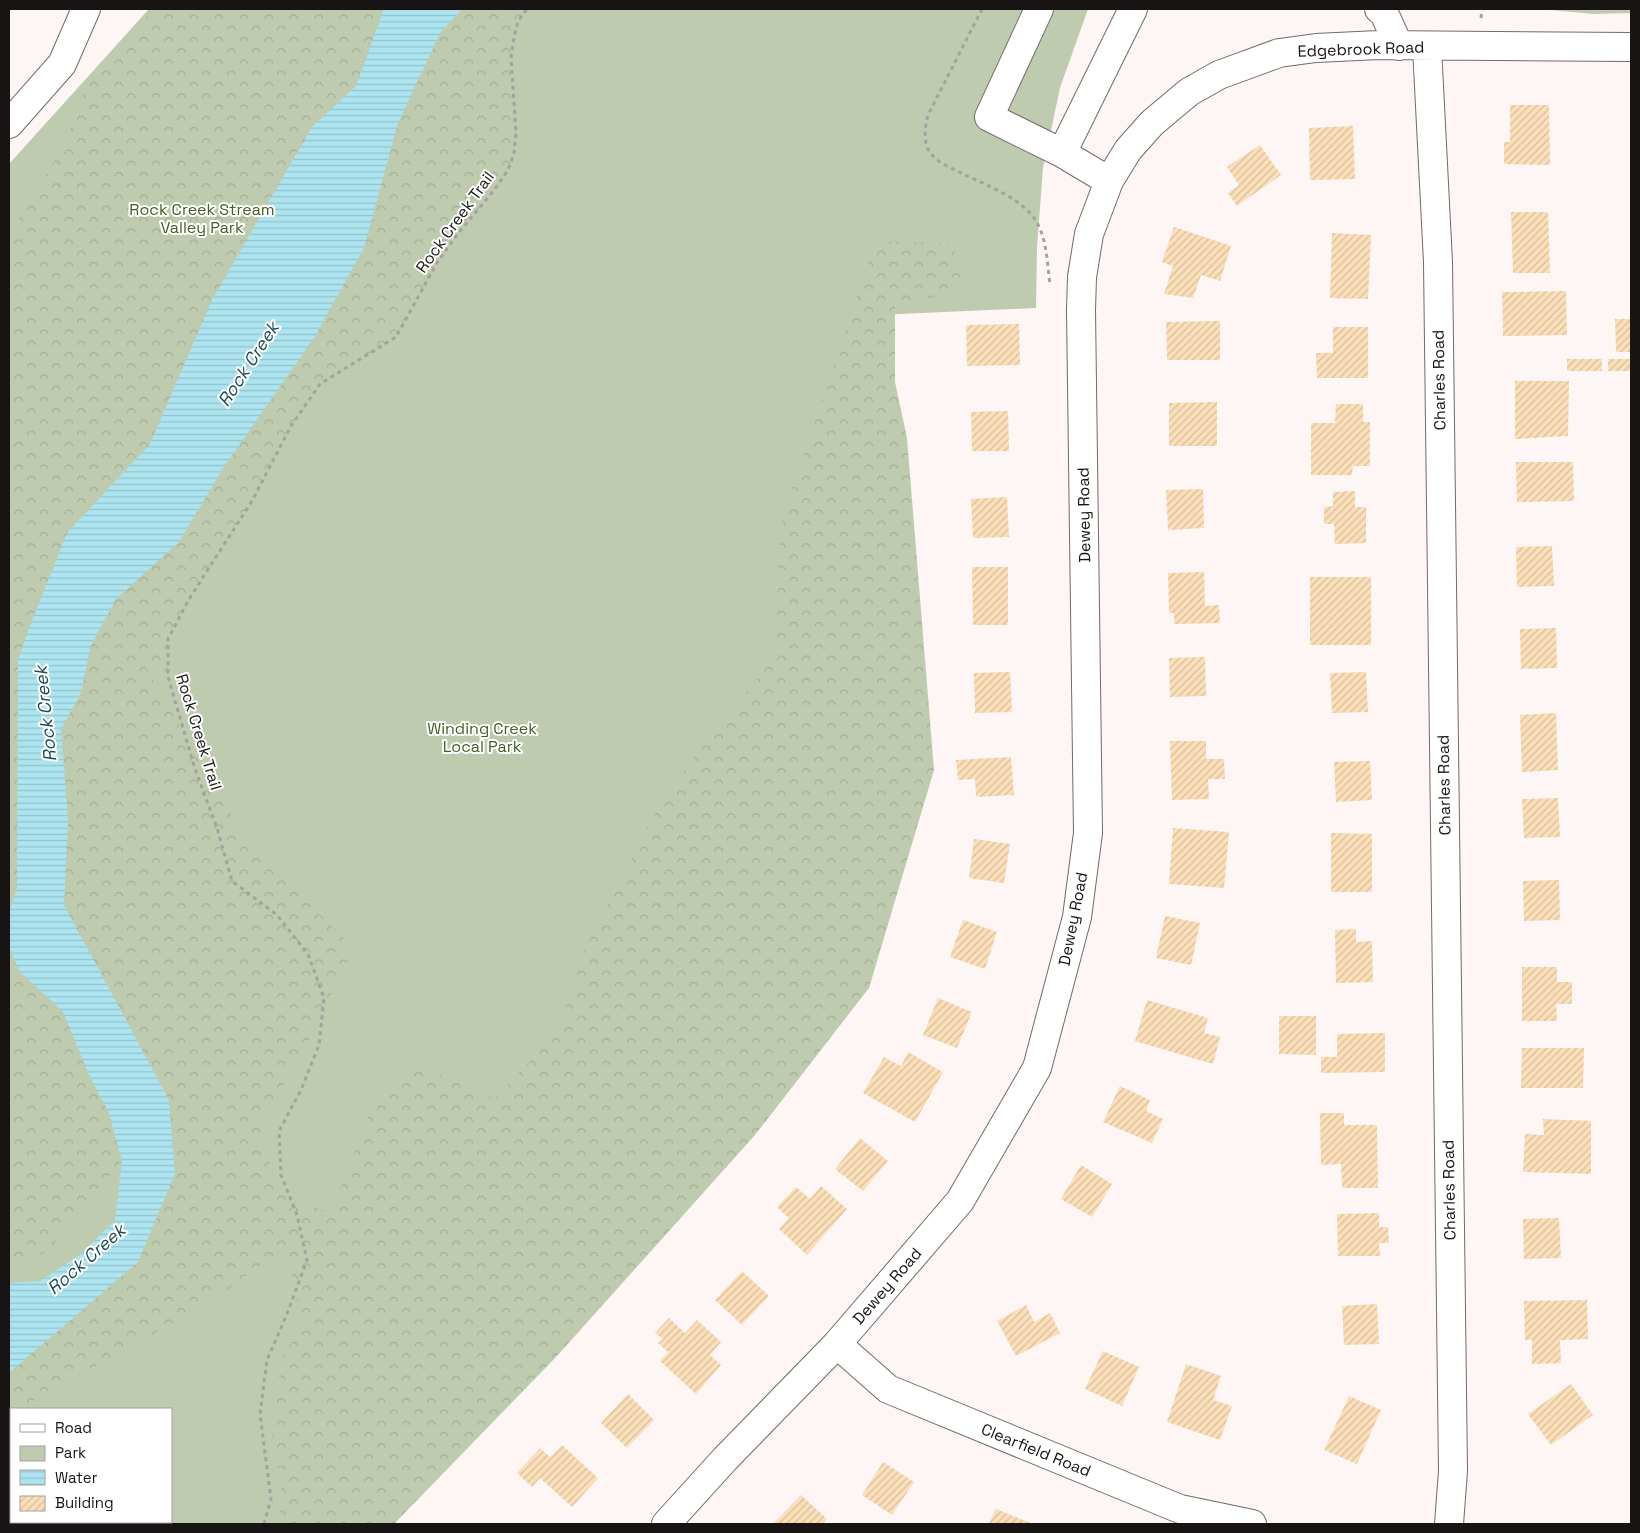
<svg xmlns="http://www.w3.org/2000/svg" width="1640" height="1533" viewBox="0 0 1640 1533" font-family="'Space Grotesk',sans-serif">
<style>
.green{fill:#bfcbae;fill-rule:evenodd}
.forest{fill:url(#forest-crowns)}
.water{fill:url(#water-rules)}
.building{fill:url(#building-hatch)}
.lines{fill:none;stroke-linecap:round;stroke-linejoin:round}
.minor-casing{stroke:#746a66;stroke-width:30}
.path{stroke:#a6a19f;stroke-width:3;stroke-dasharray:4 4;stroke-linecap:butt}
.minor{stroke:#fff;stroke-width:28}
.labels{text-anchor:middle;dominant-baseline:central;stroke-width:4;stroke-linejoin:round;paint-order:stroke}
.street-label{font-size:16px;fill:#181413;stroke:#fff}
.park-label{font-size:16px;fill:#485d21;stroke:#fff}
.water-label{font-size:18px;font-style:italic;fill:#1b4c54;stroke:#fff}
</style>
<defs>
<pattern id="forest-crowns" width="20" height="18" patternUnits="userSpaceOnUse" patternTransform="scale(1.25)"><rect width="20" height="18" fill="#bfcbae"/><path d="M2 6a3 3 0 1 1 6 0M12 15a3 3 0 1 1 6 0" fill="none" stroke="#a3ad95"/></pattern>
<pattern id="water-rules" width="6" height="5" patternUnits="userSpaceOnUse" patternTransform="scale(1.25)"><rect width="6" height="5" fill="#ace4ef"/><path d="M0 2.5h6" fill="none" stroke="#93c3cc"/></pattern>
<pattern id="building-hatch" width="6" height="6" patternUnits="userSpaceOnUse" patternTransform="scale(1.25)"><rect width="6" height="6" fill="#fbdfb8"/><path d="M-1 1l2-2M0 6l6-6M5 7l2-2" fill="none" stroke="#d6be9d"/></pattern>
</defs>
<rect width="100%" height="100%" fill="#fdf6f4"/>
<path class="green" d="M149,9H1088L1060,88L1043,168L1037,247L1036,308L876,315L880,794L367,1524H9V164ZM11,1409H171V1522H11Z
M1541,9H1631V13L1593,14Z"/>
<path class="forest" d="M153,9H384L356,86L312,127L212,300L150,444L67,533L29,628L18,660L17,888L9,913V235L66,142L86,87Z
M462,9H527L518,21L514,37L511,57L516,133L514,154L508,170L495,189L457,235L438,261L396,337L320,384L291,426L252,501L189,599L168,638V677L144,664L248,844L354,948L312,1034L261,1126L275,1186L330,1214L376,1097L414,1062L494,1099L558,1032L585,949L663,797L773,659L782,514L796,479L875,241L953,243L965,292L895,304V382L907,438L934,770L869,988L755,1135L557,1356L394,1524H279L282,1490L272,1434L282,1355L303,1328L286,1246L218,1297L140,1342L20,1409L9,1382V1373L138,1262L175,1174L77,930L64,905L68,819L61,730L81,692L91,645L116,599L179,542L224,467L314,338L364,248L398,123L440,33Z
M9,947L19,971L63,1012L90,1077L109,1113L122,1161L49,1250L9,1272Z"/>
<path class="water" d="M384,9H462L440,33L398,123L364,248L314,338L224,467L179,542L116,599L91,645L81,692L61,730L68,819L64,905L169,1100L175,1174L138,1262L9,1373V1283L40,1281L81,1254L115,1220L122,1161L109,1113L90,1077L63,1012L19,971L9,947V913L17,888L18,660L29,628L67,533L150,444L212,300L312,127L356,86Z"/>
<path class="building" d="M1510,105H1549L1550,165L1504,164V142H1510Z
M1353,126L1355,179L1310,180L1309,128Z
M1260,145L1281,175L1237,206L1228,193L1239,185L1227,167Z
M1511,212H1548L1550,273H1513Z
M1174,227L1231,246L1220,281L1201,275L1193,298L1164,294L1173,266L1162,262Z
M1332,233L1371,235L1368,299L1330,298Z
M1566,291L1567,335L1503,336L1502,292Z
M1615,319H1631V352H1616Z
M1220,321V360H1167L1166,322Z
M1019,324L1020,365L967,366L966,325Z
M1333,327H1368V378H1317L1316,353H1333Z
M1567,359H1602V371H1567Z
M1608,359H1631V371H1608Z
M1515,381H1569L1568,436L1515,439Z
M1217,402V446H1169V403Z
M1336,404H1363V422H1370V466H1353L1352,475H1311V423H1335Z
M1008,411L1009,451H972L971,412Z
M1516,462H1573L1574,501L1517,502Z
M1203,489L1204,528L1168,530L1166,490Z
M1355,491V507H1366V543L1335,544L1334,524H1324V507L1333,506V492Z
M1007,497L1009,537L973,538L971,499Z
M1552,546L1554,586L1517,587L1516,547Z
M972,567H1008V625H973Z
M1204,572L1205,606L1219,605L1220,623L1174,624V613H1169L1168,573Z
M1310,577H1371V645H1310Z
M1556,628L1557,668L1521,669L1520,629Z
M1205,657L1206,696L1170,697L1169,658Z
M1010,672L1012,712L975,713L974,673Z
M1366,672L1368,712L1332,713L1330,673Z
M1556,713L1558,770L1522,772L1520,715Z
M1170,741H1206V759H1224L1225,779H1208L1209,799L1172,800Z
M1011,757L1014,795L976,797L975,779L958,780L956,760Z
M1370,761L1372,800L1336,802L1334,762Z
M1558,798L1560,837L1524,838L1522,799Z
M1173,828L1229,832L1224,888L1169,884Z
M1331,833L1372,834V892H1331Z
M974,839L1010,844L1004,883L969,878Z
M1559,880L1560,920L1524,921L1523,881Z
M1165,916L1200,923L1191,965L1156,958Z
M963,920L997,932L985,969L950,957Z
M1356,929V942L1372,941L1373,982L1336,983L1335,930Z
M1522,967H1557V982H1572V1004H1556L1557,1021H1522Z
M938,998L972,1012L957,1048L923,1035Z
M1147,1000L1208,1018L1204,1033L1220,1037L1213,1064L1135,1041Z
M1279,1016H1316V1055L1279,1054Z
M1385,1033V1072L1321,1073V1057H1337V1034Z
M1522,1048H1584L1583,1088H1521Z
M908,1052L943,1072L915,1122L863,1093L884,1057L901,1066Z
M1120,1086L1150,1100L1146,1111L1163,1119L1152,1143L1103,1122Z
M1320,1113H1344V1125H1377L1378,1188H1342L1341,1164L1321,1165Z
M1543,1119L1591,1121V1174L1523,1172L1525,1134L1544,1135Z
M860,1138L888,1161L863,1191L835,1169Z
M1081,1165L1112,1184L1092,1217L1061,1199Z
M821,1186L847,1209L807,1255L779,1229L789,1218L777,1207L796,1187L810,1199Z
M1379,1213V1227H1388L1389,1243H1379L1380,1256H1338L1337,1214Z
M1559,1218L1561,1258L1524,1259L1523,1219Z
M742,1271L769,1296L742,1325L715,1300Z
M1587,1300L1588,1339L1560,1340L1561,1363L1532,1364V1340H1525L1524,1301Z
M1377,1304L1379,1344L1344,1345L1342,1306Z
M1026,1305L1034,1322L1050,1313L1060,1333L1016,1356L997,1321Z
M669,1318L685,1333L697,1320L721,1342L710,1355L721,1365L696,1394L660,1361L668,1352L658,1343L663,1339L655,1333Z
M1103,1351L1139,1367L1122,1406L1085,1389Z
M1186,1364L1221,1376L1213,1400L1232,1406L1220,1440L1167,1422Z
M1571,1384L1593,1415L1551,1445L1528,1414Z
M628,1394L654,1420L627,1448L601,1423Z
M1349,1396L1381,1410L1357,1464L1324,1450Z
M562,1445L598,1478L572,1507L540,1478L532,1487L517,1473L540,1448L550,1457Z
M883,1462L914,1482L892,1515L862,1495Z
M801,1495L827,1519L823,1524H775L774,1523Z
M996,1509L1033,1524H989Z"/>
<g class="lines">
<defs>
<path id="minor" d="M1039,9L989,117L1062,153L1109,181
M1379,9L1384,13L1399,46
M1427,47L1438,262L1453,1471L1449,1524
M9,124L62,64L86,9
M1062,153L1133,9
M837,1344L888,1389L1180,1509L1252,1524
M666,1524L725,1459L837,1344L960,1201L1037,1068L1077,917L1088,833L1081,310L1082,277L1089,234L1109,181L1128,150L1152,123L1189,92L1219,75L1279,53L1316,48L1379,45L1631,47"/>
</defs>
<use href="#minor" class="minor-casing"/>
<path class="path" d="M982,9L928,115C925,127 922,144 932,155C939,163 951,168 961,173C983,184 1012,194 1030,213C1047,231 1047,262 1050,285
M1481,18L1482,9
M264,1524L271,1499L260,1414L267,1360L287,1314L307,1260L297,1215L281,1175L279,1131L301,1090L319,1045L324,998L308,954L277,915L232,881L217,828L195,769L168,677V639L189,599L252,501L291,426L320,384L396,337L438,261L457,235L495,189L508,170L514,154L516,133L511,57L514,37L518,21L527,9"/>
<use href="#minor" class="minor"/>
</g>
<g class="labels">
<g class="street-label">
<text transform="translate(1361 49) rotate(-2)">Edgebrook Road</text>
<text transform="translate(455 222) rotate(-54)">Rock Creek Trail</text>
<text transform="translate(1439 380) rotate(-91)">Charles Road</text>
<text transform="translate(1084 515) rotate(-91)">Dewey Road</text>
<text transform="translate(199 732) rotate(73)">Rock Creek Trail</text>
<text transform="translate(1444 785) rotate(-91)">Charles Road</text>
<text transform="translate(1073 919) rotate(-79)">Dewey Road</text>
<text transform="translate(1449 1190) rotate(-91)">Charles Road</text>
<text transform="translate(887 1286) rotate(-49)">Dewey Road</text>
<text transform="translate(1036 1450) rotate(22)">Clearfield Road</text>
</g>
<g class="park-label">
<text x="202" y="209">Rock Creek Stream<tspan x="202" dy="18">Valley Park</tspan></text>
<text x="482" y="728">Winding Creek<tspan x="482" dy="18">Local Park</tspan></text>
</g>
<g class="water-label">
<text transform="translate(248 364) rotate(-57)">Rock Creek</text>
<text transform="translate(45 714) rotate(-96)">Rock Creek</text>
<text transform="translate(86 1259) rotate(-41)">Rock Creek</text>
</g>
</g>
<rect width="1640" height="1533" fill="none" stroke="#181413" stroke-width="20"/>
<rect x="10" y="1408" width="162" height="115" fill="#ffffff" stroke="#a3a1a1"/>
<rect x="20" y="1424" width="25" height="8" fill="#ffffff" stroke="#a3a1a1"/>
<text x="55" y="1433" font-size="15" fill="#181413">Road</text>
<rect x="20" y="1446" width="25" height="15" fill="#bfcbae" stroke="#a3a1a1"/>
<text x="55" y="1458" font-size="15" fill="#181413">Park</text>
<rect x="20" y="1470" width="25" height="15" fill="url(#water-rules)" stroke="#a3a1a1"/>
<text x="55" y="1483" font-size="15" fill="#181413">Water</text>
<rect x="20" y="1496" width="25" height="15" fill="url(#building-hatch)" stroke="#a3a1a1"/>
<text x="55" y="1508" font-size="15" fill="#181413">Building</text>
</svg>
